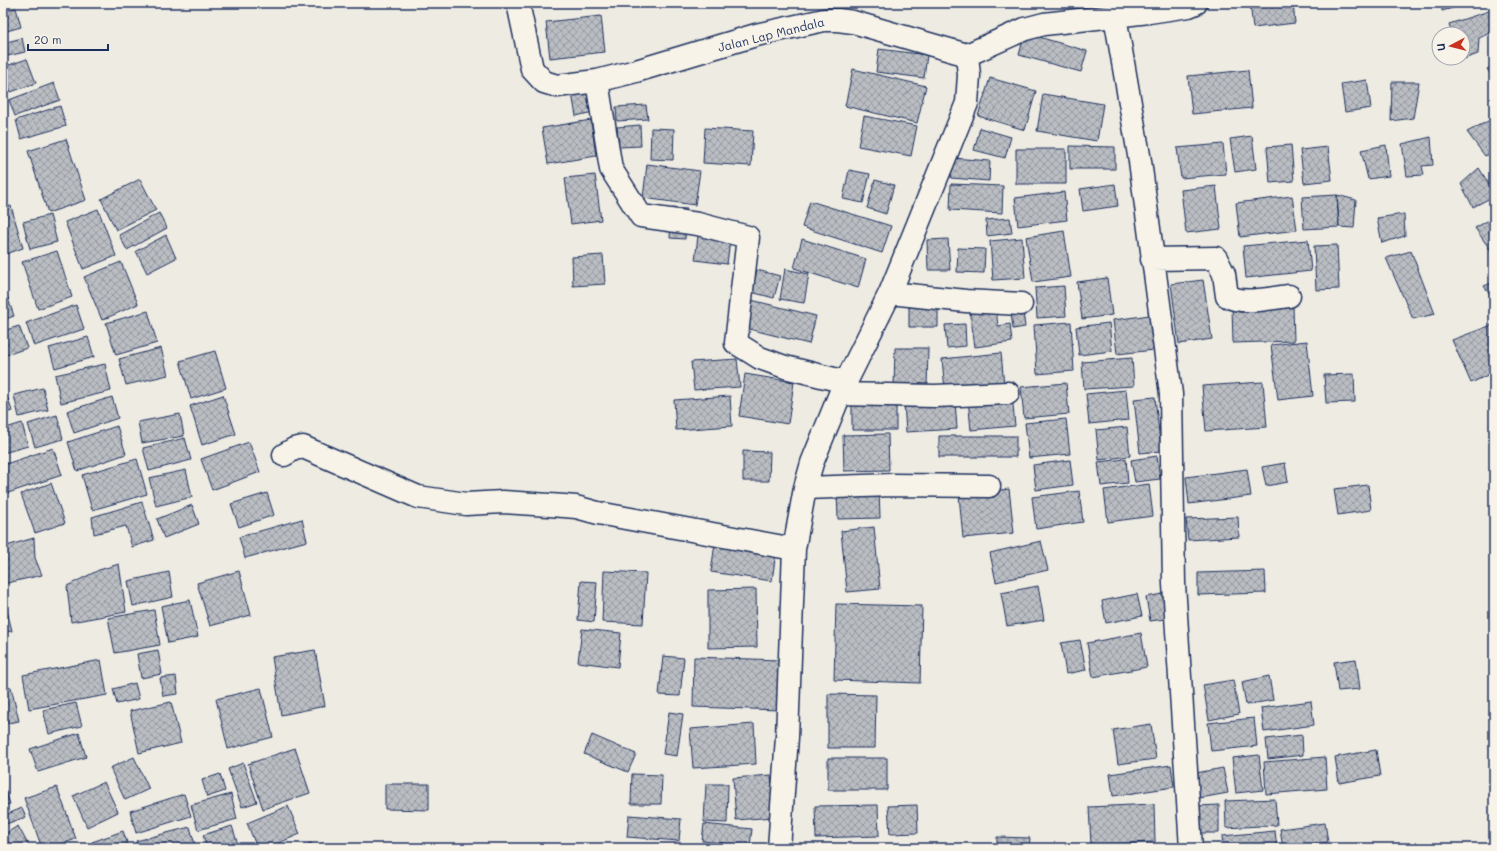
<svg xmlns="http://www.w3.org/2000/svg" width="1497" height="851" viewBox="0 0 1497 851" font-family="Mali,sans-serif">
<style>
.building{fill:url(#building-cross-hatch);stroke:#1b2f5e}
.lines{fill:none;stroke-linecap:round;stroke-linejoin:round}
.street-casing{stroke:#1b2f5e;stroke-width:25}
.street{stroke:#f7f3e8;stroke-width:22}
.labels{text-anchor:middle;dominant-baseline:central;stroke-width:3;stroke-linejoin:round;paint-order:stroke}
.street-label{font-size:12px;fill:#1b2f5e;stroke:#f7f3e8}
</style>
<defs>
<pattern id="building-cross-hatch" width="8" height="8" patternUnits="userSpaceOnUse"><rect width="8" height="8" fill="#babdc2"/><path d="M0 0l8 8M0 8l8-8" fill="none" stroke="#969aa1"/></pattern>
</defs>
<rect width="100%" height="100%" fill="#eeebe2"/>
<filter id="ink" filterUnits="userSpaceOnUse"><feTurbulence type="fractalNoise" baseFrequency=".025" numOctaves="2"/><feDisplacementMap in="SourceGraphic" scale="8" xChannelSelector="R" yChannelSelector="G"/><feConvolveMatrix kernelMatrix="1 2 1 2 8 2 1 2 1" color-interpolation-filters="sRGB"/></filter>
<g filter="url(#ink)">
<path class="building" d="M1250,3H1293L1295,23L1253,28Z
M1384,3H1402L1385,7Z
M1442,3H1470L1442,11Z
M16,8L21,27L3,32V11Z
M1492,10L1494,14V31L1479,38L1478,54L1461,60L1460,58H1463V34H1452L1449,24Z
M601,16L605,52L550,58L546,22Z
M1025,33L1087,51L1081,72L1019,55Z
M22,38L25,52L3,57V43Z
M879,49L927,55L924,78L876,72Z
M27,59L36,83L11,92L3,67Z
M1494,65V79L1487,69Z
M853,69L926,86L917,123L845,106Z
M1248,70L1252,108L1192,114L1188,76Z
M990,78L1036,91L1025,130L978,116Z
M1367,80L1371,108L1345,112L1341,84Z
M1392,82H1419L1413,118L1391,121Z
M54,83L60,100L15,116L9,100Z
M588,85L593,112L576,116L571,88Z
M1043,94L1103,104L1097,141L1037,131Z
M646,105L648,119L617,121L616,107Z
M60,106L66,126L21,139L16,120Z
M864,116L917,126L911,156L858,146Z
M1494,118V152L1485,156L1467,132Z
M591,120L596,156L548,164L542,128Z
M640,125L641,146L619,147L617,127Z
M651,128L674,129L673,160L650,159Z
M705,128L753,131L751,166L703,163Z
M980,128L1011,137L1005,158L974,150Z
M1252,136L1256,169L1235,172L1230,139Z
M1431,137L1433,165L1422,166L1424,175L1407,176L1402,144Z
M66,139L86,200L48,213L28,151Z
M1223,144L1226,174L1181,178L1177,148Z
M1291,145L1294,181L1270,183L1267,147Z
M1386,145L1389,176L1368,179L1361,150Z
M1070,146L1115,147V169H1070Z
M1328,147L1332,180L1304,183L1300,150Z
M1016,149H1066V184H1016Z
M953,158L990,161L989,181L951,178Z
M647,164L700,171L695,205L643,198Z
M1479,168L1494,192V196L1473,207L1461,184Z
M849,170L870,174L863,203L843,199Z
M595,175L601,220L571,224L565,178Z
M140,179L156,210L116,230L101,199Z
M875,180L894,185L886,214L867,208Z
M951,184L1003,186L1002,213L950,210Z
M1115,184L1118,206L1083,211L1080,189Z
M1216,186L1221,229L1186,233L1181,190Z
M1064,192L1067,220L1018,226L1015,198Z
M1337,195L1339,227L1304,229L1302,197Z
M1337,195L1356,200L1354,228L1339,227Z
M1292,196L1297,230L1240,237L1236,203Z
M810,201L891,226L882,253L802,227Z
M11,206L23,248L3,255V208Z
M672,208L687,209L685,239L670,238Z
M98,209L116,256L83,269L65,222Z
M159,213L167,228L127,250L119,235Z
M1404,214L1405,236L1382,243L1377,218Z
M50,215L57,242L30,249L23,222Z
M1494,217V255L1475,228Z
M1010,218L1012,233L987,236L986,220Z
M699,228L731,232L727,264L695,260Z
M1064,231L1071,277L1033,282L1026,237Z
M166,235L176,258L147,273L136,251Z
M1022,238L1025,278L993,280L990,241Z
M802,239L866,259L858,288L794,268Z
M948,239L950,270H928L927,240Z
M1308,240L1311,271L1246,278L1243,246Z
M1337,245L1339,289L1316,290L1314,246Z
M958,248L985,249L984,273L957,272Z
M57,251L72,297L38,309L22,262Z
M1411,251L1435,314L1413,319L1386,258Z
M603,255L605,284L573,286L572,257Z
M121,262L138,304L102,320L84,277Z
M785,269L809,274L804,303L780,299Z
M757,270L780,276L774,298L751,292Z
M1107,278L1112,315L1082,319L1077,282Z
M1203,280L1212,339L1179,344L1171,284Z
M1494,282V301L1484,286Z
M3,284L14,316L3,320Z
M1064,286L1066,316L1037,318L1035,288Z
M743,298L816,316L809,344L737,326Z
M76,305L84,329L34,346L26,323Z
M1293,306L1294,341L1233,343L1232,307Z
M909,307H938V327H909Z
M996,309L998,326L1010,324L1012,342L975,347L970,312Z
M148,311L157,343L116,355L106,323Z
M1023,312L1025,327L1013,329L1011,313Z
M1150,315L1154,350L1117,354L1113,320Z
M1071,322L1074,371L1037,374L1034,325Z
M1109,323L1112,351L1079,355L1076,327Z
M965,324L966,346L947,348L945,325Z
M1492,325L1494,332V372L1471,383L1452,340Z
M19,326L27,348L3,356V331Z
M88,337L94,357L55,368L49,348Z
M1307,341L1313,396L1278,400L1271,345Z
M161,348L168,375L126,385L119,359Z
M895,348H928L927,388L894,387Z
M215,351L226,388L191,399L180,361Z
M1001,353L1004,385L945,390L942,359Z
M1132,358L1134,386L1084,389L1082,362Z
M737,359L740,387L694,390L691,362Z
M105,364L111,391L61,403L55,375Z
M745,374L794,382L788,424L739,416Z
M1354,374L1355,402L1326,403L1324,375Z
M1263,382L1267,427L1206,431L1202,386Z
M1066,383L1069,414L1024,418L1021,387Z
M3,384L12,411L3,414Z
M43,388L48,410L19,417L14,395Z
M1126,390L1129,420L1089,424L1086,394Z
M223,395L236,434L202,445L190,406Z
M1012,395L1015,426L971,430L968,399Z
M730,396L732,426L676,430L674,400Z
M112,397L118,418L74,433L67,411Z
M1155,397L1161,451L1140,453L1134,399Z
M852,400H896V430H852Z
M955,400L957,429L906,432L904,404Z
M180,414L184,436L142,443L138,422Z
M57,415L63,439L35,447L28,424Z
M1066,419L1070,454L1029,458L1025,423Z
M22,423L28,446L3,453V429Z
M117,426L126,454L77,471L68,442Z
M1127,427L1130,456L1099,460L1096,430Z
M888,434L889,470L844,471L843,435Z
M939,436H1016V457H939Z
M185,438L191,460L149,471L143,448Z
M249,442L260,472L212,490L201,459Z
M53,448L62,475L8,493L3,479V465Z
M743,451L770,452L769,481H743Z
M1157,456L1160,479L1135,482L1131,460Z
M137,459L147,494L92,510L82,475Z
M1126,459L1128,483L1101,486L1098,462Z
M1070,460L1073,485L1036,490L1033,465Z
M1285,463L1288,482L1266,486L1262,467Z
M1247,469L1251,496L1189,504L1186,477Z
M186,470L192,497L156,506L149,478Z
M51,483L65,523L35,533L21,494Z
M1149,484L1153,516L1108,522L1104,490Z
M1368,485L1371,510L1338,515L1334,489Z
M879,488L880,518L838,519L837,490Z
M1009,489L1014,533L963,538L959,495Z
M1079,491L1083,522L1036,529L1032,497Z
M267,493L274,515L239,527L231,504Z
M142,502L154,540L132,547L126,526L94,534L92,517Z
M192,505L199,524L164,538L157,519Z
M1238,517L1239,537L1188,540L1186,519Z
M302,519L307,541L245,558L239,537Z
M874,527L880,589L847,592L841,531Z
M34,538L35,558L42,575L3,584V547Z
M1041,541L1048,570L996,582L990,553Z
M715,543L776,552L772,581L711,572Z
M119,564L126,612L71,622L67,586L99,570Z
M239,571L251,615L210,626L197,583Z
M604,571L646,573L643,624L602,622Z
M1265,571L1266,593L1198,595V573Z
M169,572L173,597L133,606L128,581Z
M581,581L597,582L594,622L578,620Z
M1038,586L1044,620L1007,626L1001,593Z
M756,589L757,647L708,648V590Z
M1168,593L1172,618L1150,621L1146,597Z
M1137,594L1142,616L1106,623L1102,601Z
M190,600L198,637L168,643L161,606Z
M3,602H5L12,631L3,632Z
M836,604L922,606L920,683L834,680Z
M154,610L160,645L115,653L108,618Z
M582,629L621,633L618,667L578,662Z
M1141,633L1147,667L1093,677L1087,643Z
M1080,640L1086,670L1066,674L1061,643Z
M158,650L162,674L141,678L137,654Z
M315,650L325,706L281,715L272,657Z
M663,656L684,658L680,696L659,695Z
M694,657L779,660L778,710L693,707Z
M1356,659L1360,689L1338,691L1334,662Z
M101,660L107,695L29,709L23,675Z
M176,676L178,694L163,696L160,678Z
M1269,676L1273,700L1246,705L1242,682Z
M1233,680L1239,714L1209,720L1203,685Z
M135,683L139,699L117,704L113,689Z
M11,687L19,721L3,724V689Z
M261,688L273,737L228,749L216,699Z
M828,694L876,695L875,748H828Z
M1311,701L1314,725L1264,732L1261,708Z
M171,702L181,743L139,753L130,711Z
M76,703L82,726L49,734L43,710Z
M669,712L683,714L677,756L663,754Z
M1254,718L1257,746L1211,751L1208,723Z
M754,724L756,764L693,768L690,729Z
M1151,724L1156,759L1118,764L1113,730Z
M79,733L86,757L38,772L30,749Z
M592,735L636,754L628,772L584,754Z
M1302,735L1303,755L1268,759L1266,739Z
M295,748L310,793L263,809L248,764Z
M1376,750L1380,776L1339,783L1335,757Z
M1259,755L1263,790L1236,793L1232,758Z
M134,757L149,789L125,800L110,768Z
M1325,757L1327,789L1266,794L1264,762Z
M828,758H887V790H828Z
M243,763L257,802L242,807L228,769Z
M1171,765L1174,787L1113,796L1110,774Z
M1223,768L1228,793L1200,798L1196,773Z
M220,774L225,791L207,797L202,780Z
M632,774L662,775L661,804H631Z
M771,775L774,817L736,820L733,778Z
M104,782L118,812L87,827L73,796Z
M385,784H429V810L385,809Z
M706,784H728L727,823L704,822Z
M4,785L10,804L3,806V786Z
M57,787L76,839L50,848H42L24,798Z
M184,794L191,816L136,833L130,811Z
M231,794L237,819L198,830L191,805Z
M1275,799L1277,825L1226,828L1225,801Z
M1154,804L1155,842L1091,845L1089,807Z
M878,805L879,836L816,838L815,806Z
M917,805L918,833L890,834L888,806Z
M1219,805V833H1199L1198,806Z
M288,806L300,834L267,848H257L247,823Z
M22,808L26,817L3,825V816Z
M629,815L681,819L679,841L627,837Z
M1325,823L1328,842L1283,848L1280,829Z
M704,824L752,829L750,846L702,841Z
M18,826L30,848H3V835Z
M232,826L239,848H207L203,835Z
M190,827L196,848H138L136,841Z
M123,831L129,848H94L92,842Z
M1275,831L1277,848H1223L1222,836Z
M997,837L1030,838L1029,848H997Z
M311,843L313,848H297Z
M687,844L715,845V848H687Z"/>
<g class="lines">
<defs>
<path id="street" d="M518,3L532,69L544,82L557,86L597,81L636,71L756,35L824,20H838L853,22L967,55L1025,29L1044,24L1149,12L1189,6L1196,3
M1115,16L1140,161L1171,394L1174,584L1191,848
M597,81L611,169L641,216L698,224L748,237L736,343L760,358L785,367L846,382
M1152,259L1216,258L1224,274L1227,296C1243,305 1271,298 1289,296
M890,293L966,301L1021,304
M840,394L935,396L1008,393
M284,455L294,449L303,447L418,497L466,504L503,502L564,506L576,507L598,513L794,549
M805,488L892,485L989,486
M779,848L787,737L794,549L805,488L812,463L840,394L890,293L967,103L969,75L967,55"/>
</defs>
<use href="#street" class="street-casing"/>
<use href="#street" class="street"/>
</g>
</g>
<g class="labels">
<g class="street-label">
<text transform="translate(771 34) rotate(-14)">Jalan Lap Mandala</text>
</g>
</g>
<rect width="1497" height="851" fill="none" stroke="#f7f3e8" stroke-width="16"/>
<rect x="8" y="8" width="1481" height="835" fill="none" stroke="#1b2f5e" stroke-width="1.5" filter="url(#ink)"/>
<g transform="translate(1451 46) rotate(263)"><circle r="19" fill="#f7f3e8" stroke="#9fa5b1"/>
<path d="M0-3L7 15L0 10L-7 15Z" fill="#c8321e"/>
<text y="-6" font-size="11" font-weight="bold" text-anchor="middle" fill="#1b2f5e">U</text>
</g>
<path d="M28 44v6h80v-6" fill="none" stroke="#1b2f5e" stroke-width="2"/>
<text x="34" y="44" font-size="12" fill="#1b2f5e" stroke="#f7f3e8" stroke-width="3" paint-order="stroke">20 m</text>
</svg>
